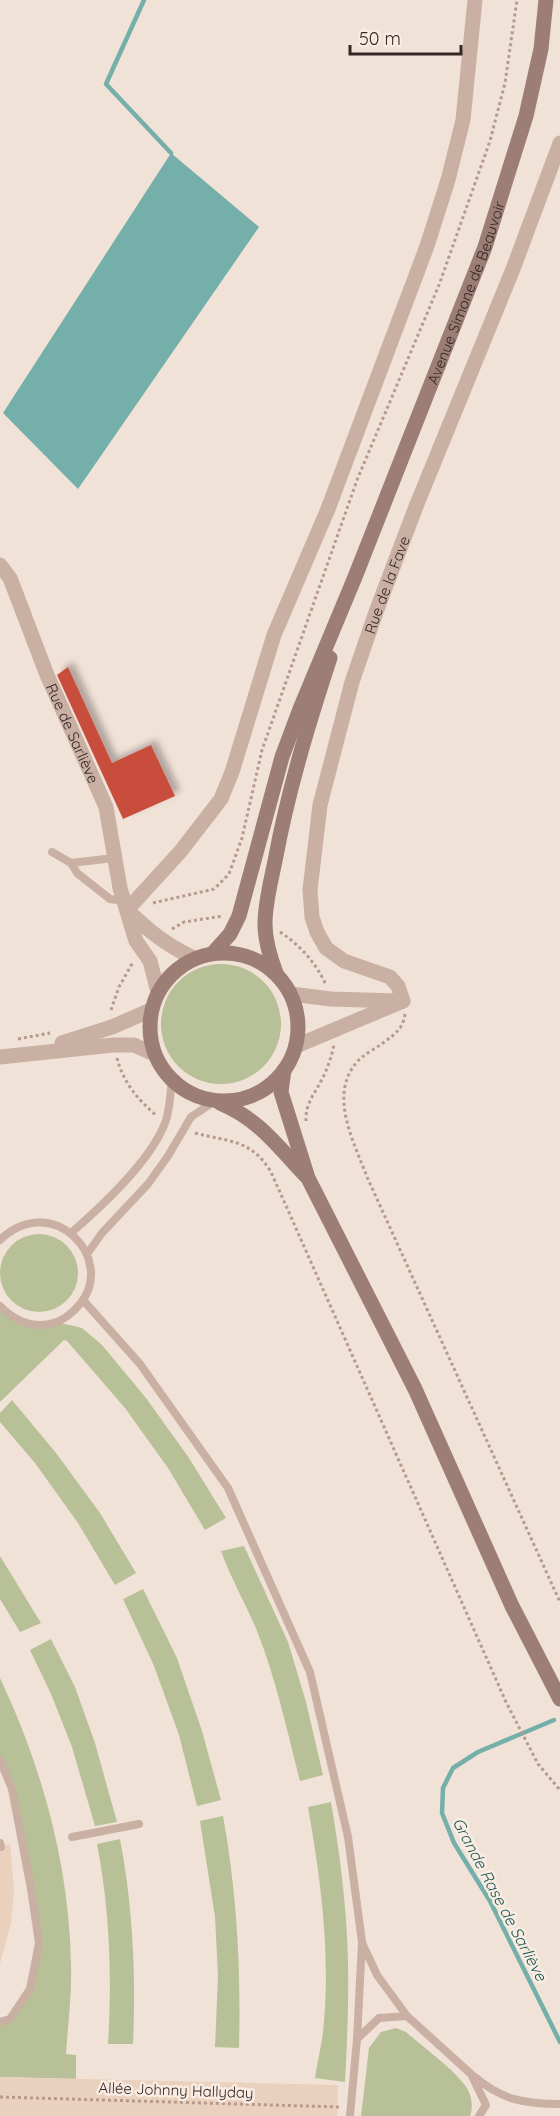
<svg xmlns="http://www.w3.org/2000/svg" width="560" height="2116" viewBox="0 0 560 2116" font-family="Quicksand,sans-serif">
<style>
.green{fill:#b8c097}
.plaza{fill:#ead1bd}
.water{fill:#75afaa}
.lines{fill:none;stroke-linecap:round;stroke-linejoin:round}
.stream{stroke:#75afaa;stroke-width:4.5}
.building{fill:#c94e3d;filter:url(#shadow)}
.path{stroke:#b59a8d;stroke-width:3;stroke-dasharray:3 3;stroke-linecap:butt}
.lane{stroke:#c9b0a3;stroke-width:8}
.street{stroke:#c9b0a3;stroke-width:15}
.secondary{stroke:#9d7e74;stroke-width:15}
.labels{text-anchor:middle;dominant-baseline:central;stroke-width:5;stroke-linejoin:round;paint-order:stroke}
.street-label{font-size:15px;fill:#342825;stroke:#f9ece3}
.water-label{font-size:16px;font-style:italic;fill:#1a5653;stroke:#f9ece3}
</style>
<defs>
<filter id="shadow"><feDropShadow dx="5.5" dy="-5.5" stdDeviation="3" flood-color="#0004"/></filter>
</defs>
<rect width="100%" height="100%" fill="#f1e2d7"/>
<path class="green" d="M161 1024a60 60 0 1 1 120 0a60 60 0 1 1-120 0Z
M0 1273a39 39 0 1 1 78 0a39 39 0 1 1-78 0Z
M0,1306L24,1323L57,1322L82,1328L102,1345L146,1398L189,1458L226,1518L205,1530L168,1468L125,1408L67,1341L64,1340L0,1402Z
M12,1400L56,1453L100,1513L136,1573L115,1585L78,1523L35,1463L0,1422V1413Z
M244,1546L288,1642L306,1702L323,1775L300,1781C287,1730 276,1679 257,1631C246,1604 231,1579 221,1551Z
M0,1556L41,1623L20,1632L0,1599Z
M143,1589L177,1658L202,1731L221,1800L197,1806L179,1735L154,1666L123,1599Z
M51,1639L75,1687L95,1743L117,1822L95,1826L72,1747L51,1694L30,1650Z
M0,1678C42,1767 69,1864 71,1963C72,1993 68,2024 66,2054L76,2055V2079L0,2077V2022L10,2019L30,1989L39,1943L12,1790L0,1760Z
M331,1802C340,1855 347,1908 348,1962C349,2002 347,2042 345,2082L315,2078C317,2063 321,2048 323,2032C331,1957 321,1880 308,1807Z
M223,1816C237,1893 241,1969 239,2048L215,2047L218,1976L215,1917L200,1821Z
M120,1839C133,1907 136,1975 133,2044H108C112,1975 110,1912 97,1844Z
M396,2028L406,2032C423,2047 451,2067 464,2084C471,2092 474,2106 470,2116H361L369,2048L381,2032Z"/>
<path class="plaza" d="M10,1844L14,1889L11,1923L0,1964V1847Z
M0,2077L338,2085L337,2116H0Z"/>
<path class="water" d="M171,153L259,227L78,489L3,413Z"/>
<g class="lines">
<path class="stream" d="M144,0L106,84L171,153
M554,1720L478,1752L453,1768L443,1788L442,1813L454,1843L490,1901L560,2042"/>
</g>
<path class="building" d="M68,667L112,763L151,745L175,796L123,819L57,675Z"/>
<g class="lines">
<path class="path" d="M153,903L214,889L229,874L242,838L262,750L357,480L439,285L490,141L505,83L517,0
M172,929L184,922L223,916
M280,932C300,945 316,963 326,985
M111,1010L119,987L133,962
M405,1014C403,1029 395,1034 383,1043C375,1049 364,1054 357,1062C328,1095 354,1142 367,1177L560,1602
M18,1039L50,1033
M117,1058C123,1082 138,1100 157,1116
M306,1121C305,1104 314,1095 321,1081C327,1070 332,1056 334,1044
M195,1133C229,1142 251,1139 271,1172L506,1702L538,1764L560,1790
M0,2097L340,2107"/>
<path class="lane" d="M52,852L71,863L77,873L110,899L124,901
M71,863L114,858
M71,1233C102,1206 150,1162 165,1123C170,1111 170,1094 172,1081
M0,1240C53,1190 117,1259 80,1304C72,1314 63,1321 50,1324C30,1328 14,1320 0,1306
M87,1254L102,1233L148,1184L168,1156L191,1117L215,1101
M83,1300L140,1364L228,1488L310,1672L348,1837L362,1942L357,2039
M0,1760L12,1789L31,1889L39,1943L30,1989L10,2019L0,2022
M72,1837L139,1824
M0,1843L1,1847
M363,1945L377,1975L407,2016L471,2074L486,2105L479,2116
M475,2077C502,2100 525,2104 560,2104
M350,2116L357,2039L379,2018L407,2016"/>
<g class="street">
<path id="s1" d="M0,565L10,578L47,675L106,807L120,888L136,941L150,961L158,992"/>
<path d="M127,910L180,852L221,799L232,772L274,635L328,509L427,246L448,180L463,120L475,0"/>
<path d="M127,910C149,931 166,945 194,958"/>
<path d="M291,994L331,999L397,1001"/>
<path id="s2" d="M403,1001L398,986L390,977L344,961L326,948L317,932L312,917L310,890L320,805L352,682L376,612L417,504L513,269L560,143"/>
<path d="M62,1043L112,1027L151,1010"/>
<path d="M296,1046L403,1001"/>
<path d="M0,1057L113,1045H134L154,1054"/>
</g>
<g class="secondary">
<circle cx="224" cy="1027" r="74"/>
<path id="s3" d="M213,953L230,934L239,916L282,757L300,709L355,577L485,247L526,116L541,49L546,0"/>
<path d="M276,973C270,957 265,941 265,924C265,903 271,881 275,861C288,791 308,725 330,658"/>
<path d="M284,1070L281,1092L308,1178L415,1389L512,1606L560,1699"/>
<path d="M220,1103C259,1119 278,1147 306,1176"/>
</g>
</g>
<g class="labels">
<g class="street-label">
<text stroke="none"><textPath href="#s3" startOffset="710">Avenue Simone de Beauvoir</textPath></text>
<text stroke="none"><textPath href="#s2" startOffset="476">Rue de la Fave</textPath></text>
<text stroke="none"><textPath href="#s1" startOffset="184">Rue de Sarliève</textPath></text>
<text transform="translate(176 2090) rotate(2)">Allée Johnny Hallyday</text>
</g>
<g class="water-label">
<text transform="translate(500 1899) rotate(62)">Grande Rase de Sarliève</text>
</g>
</g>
<path d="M350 45v9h111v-9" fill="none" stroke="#342825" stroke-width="3"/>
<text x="359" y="45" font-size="18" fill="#342825" stroke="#f9ece3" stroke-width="4.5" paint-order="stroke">50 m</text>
</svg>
